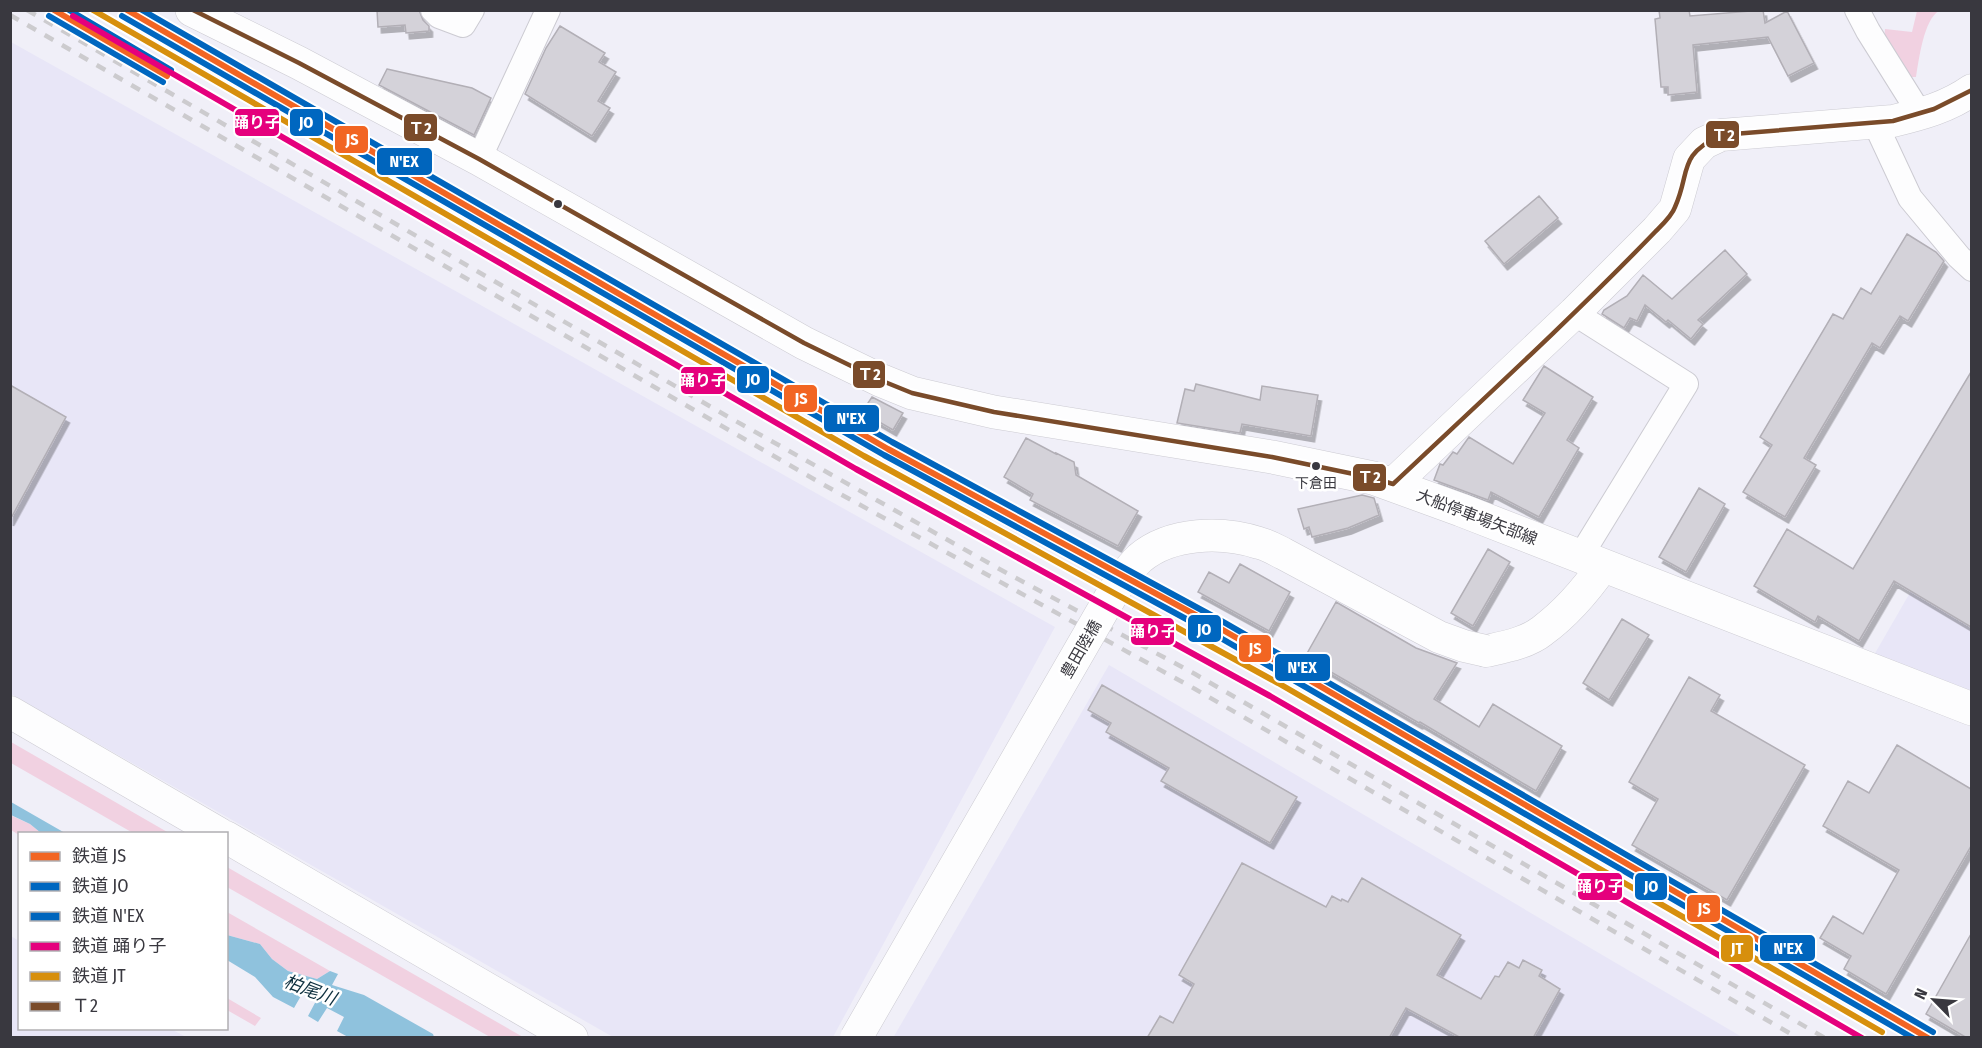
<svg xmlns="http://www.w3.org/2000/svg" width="1982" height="1048" viewBox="0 0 1982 1048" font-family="'Fira Sans Condensed','Noto Sans JP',sans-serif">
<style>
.built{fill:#e8e6f7}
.green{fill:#f1d1e1}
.water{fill:#8fc2dd}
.building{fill:#d4d2d9;stroke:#b2afb6;stroke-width:1.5;filter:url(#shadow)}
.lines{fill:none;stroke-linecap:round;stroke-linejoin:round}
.minor-casing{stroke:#cccbd2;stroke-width:26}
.tertiary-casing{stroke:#cccbd2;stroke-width:33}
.secondary-casing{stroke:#cccbd2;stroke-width:34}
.minor{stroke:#fdfdfe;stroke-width:24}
.tertiary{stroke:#fdfdfe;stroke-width:32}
.secondary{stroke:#fdfdfe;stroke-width:33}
.rail{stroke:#cccbce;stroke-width:4.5;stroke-dasharray:10 10;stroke-linecap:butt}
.tertiary-bridge-casing{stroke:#cccbd2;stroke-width:33;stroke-linecap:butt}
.tertiary-bridge{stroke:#fdfdfe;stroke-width:32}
.bus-1-casing{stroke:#fff;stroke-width:9}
.bus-1{stroke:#7a4b2a;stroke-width:4.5}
.rail-1-casing{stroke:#fff;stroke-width:10}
.rail-2-casing{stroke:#fff;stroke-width:10}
.rail-3-casing{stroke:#fff;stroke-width:10}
.rail-4-casing{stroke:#fff;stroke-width:10}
.rail-5-casing{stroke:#fff;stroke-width:10}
.rail-1{stroke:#f26522;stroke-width:6}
.rail-2{stroke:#0067c0;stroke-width:6}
.rail-3{stroke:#0065bd;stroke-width:6}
.rail-4{stroke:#e5007d;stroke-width:6}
.rail-5{stroke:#d78f0d;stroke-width:6}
.bus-dot{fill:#39383f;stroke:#fff;stroke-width:2}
.labels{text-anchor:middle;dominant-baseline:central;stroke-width:5;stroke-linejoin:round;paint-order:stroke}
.bus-label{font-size:14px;fill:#39383f;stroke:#fff}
.street-label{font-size:16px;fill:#39383f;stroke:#fff}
.water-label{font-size:18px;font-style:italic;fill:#0e303f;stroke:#fff}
.line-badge{stroke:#fff;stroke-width:2}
.badge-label{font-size:16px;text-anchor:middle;font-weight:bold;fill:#fff}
</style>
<defs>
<filter id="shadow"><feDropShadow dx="3.5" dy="6" stdDeviation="0" flood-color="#0004"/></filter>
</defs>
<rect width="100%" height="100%" fill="#f0eff8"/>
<path class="built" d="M11,42L1055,627L833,1037H613L11,694Z
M1971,487V700L1870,662Z
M1109,665L1742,1037L893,1038Z
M11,936L19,941L20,1028L171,1029L186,1037H11Z"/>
<path class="green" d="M1917,11H1939C1924,19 1919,59 1916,77H1908L1884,40L1885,29L1912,32Z
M11,742L169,833H133L11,763Z
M10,815L30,824L41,833L19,835L11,830Z
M227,867L523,1037H490L227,887Z
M227,912L330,971L317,979L288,971L272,959L260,944L227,935Z
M227,998L261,1018L255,1026L227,1010Z"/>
<path class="water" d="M11,802L65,833H41L30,824L11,815Z
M227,935L260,944L272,959L288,971L317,979L330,971L338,974L332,985L364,995L433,1034L434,1037H348L337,1031L344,1017L327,1008L318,1022L308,1016L316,1001L302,994L294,1008L273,997L255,977L227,960Z"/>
<path class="building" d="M377,10H419L423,20L429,26V31L406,33L405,25L378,27Z
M1659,10H1689L1690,16L1763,10L1765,23L1787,11L1814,63L1788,76L1768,37L1693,45L1697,92L1668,95V87H1661L1655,19L1660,18Z
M560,26L605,53L599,62L616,72L598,101L610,108L592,136L525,94L546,48Z
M387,69L472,88L491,98L474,135L379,85Z
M1539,196L1558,218L1504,264L1485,241Z
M1907,234L1936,252L1944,261L1908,321L1900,316L1880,348L1872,343L1804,458L1816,465L1785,517L1743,492L1772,445L1760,437L1833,314L1843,319L1861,288L1871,294Z
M1725,250L1747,274L1698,320L1703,324L1691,339L1668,320L1666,322L1645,305L1637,321L1630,318L1624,328L1602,314L1604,310L1627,296L1643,275L1672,299Z
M1544,366L1593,397L1567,440L1579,448L1539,517L1491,492L1488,500L1434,480L1440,464L1443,465L1453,452L1457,454L1469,437L1513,464L1545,413L1523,400Z
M1971,372V627L1894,581L1859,641L1818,616L1815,622L1754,586L1787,529L1853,569Z
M1196,384L1260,400L1262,386L1318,395L1311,436L1242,424L1240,433L1177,423L1185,389L1194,391Z
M10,385L66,417L10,520Z
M872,397L903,413L893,430L862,412Z
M1026,438L1056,454V453L1074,462L1076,475L1138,511L1118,546L1030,500L1033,494L1004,477Z
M1699,488L1725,504L1686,572L1659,557Z
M1362,495L1374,498L1379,515L1348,528L1312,537L1309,527L1304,529L1298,509Z
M1488,549L1510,562L1473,626L1451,613Z
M1240,564L1290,592L1269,631L1198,592L1209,572L1229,583Z
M1336,602L1416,648L1457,663L1434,699L1479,727L1493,704L1562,746L1536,791L1420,722L1419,723L1305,657Z
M1622,619L1649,635L1609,700L1583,683Z
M1689,677L1720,695L1711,711L1805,765L1727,900L1632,845L1658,799L1629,782Z
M1102,685L1297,797L1270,843L1161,781L1169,768L1106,732L1111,723L1088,710Z
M1897,745L1971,789V846L1886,994L1844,969L1851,956L1820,938L1833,916L1863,934L1899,870L1823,826L1848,781L1869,793Z
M1242,863L1326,907L1332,896L1341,901L1342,899L1348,902L1362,878L1461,935L1437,975L1481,999L1495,976L1499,977L1508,962L1519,968L1523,960L1542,970L1539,976L1560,989L1533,1038H1461L1406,1008L1389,1038H1147L1160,1016L1173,1023L1194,984L1179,975Z
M1971,934V1038H1967L1926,1014Z"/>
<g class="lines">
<defs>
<path id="minor" d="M433,10L439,16L463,25L472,10
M1857,10L1868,31L1920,114
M1875,123L1910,198L1959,257L1972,269
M479,159L548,10
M1574,313L1686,384L1580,557"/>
<path id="tertiary" d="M1393,484L1574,313L1657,230L1675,209L1689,159L1704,143L1721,135L1893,121C1922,114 1948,107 1972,90
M1486,651C1504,647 1527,643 1542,631C1565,614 1586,590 1602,567
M10,712L220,834
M226,837L572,1038"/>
<path id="secondary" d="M192,10L299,63L479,159L804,343L880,380L912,393L994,412L1272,457L1373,478L1461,510L1972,709"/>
</defs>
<use href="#minor" class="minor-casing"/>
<use href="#tertiary" class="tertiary-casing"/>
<use href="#secondary" class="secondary-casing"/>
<use href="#minor" class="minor"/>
<use href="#tertiary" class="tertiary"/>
<use href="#secondary" class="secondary"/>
<path class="rail" d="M27,10L725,415L1003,571L1195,674L1825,1038
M10,15L824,485L1195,689L1798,1038"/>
<defs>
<path id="tertiary-bridge" d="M856,1038L1114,591C1122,580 1130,567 1140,558C1171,532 1222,531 1259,543C1268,545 1276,550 1284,554L1439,637L1464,646L1486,651"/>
</defs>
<use href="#tertiary-bridge" class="tertiary-bridge-casing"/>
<use href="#tertiary-bridge" class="tertiary-bridge"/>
<defs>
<path id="bus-1" d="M193,10L299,63L479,159L804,343L880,380L912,393L994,412L1272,457L1373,478L1393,484C1481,401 1571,319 1655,232C1662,225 1672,216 1675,207C1691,171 1677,156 1721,135L1893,121L1934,109L1972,90"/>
</defs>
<use href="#bus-1" class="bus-1-casing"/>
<use href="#bus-1" class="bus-1"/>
<defs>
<path id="rail-1" d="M54,10L167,76
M127,10L888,449L1216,626L1928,1038"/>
<path id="rail-2" d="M49,16L163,82
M122,16L884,455L1212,633L1913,1038"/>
<path id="rail-3" d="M69,10L171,70
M142,10L892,442L1220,620L1933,1032"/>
<path id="rail-4" d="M73,16L856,469L1270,696L1862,1038"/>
<path id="rail-5" d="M93,10L864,456L1278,683L1882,1032"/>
</defs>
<use href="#rail-1" class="rail-1-casing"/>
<use href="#rail-2" class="rail-2-casing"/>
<use href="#rail-3" class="rail-3-casing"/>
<use href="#rail-4" class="rail-4-casing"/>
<use href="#rail-5" class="rail-5-casing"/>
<use href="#rail-1" class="rail-1"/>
<use href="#rail-2" class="rail-2"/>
<use href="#rail-3" class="rail-3"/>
<use href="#rail-4" class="rail-4"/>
<use href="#rail-5" class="rail-5"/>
</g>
<g class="bus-dot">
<circle cx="558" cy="204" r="5"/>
<circle cx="1316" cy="466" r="5"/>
</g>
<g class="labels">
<g class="bus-label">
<text x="1316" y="483">下倉田</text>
</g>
<g class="street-label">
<text transform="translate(1477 517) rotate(21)">大船停車場矢部線</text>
<text transform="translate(1081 649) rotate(-60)">豊田陸橋</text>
</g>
<g class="water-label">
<text transform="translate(310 990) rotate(21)">柏尾川</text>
</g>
</g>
<g class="line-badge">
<rect x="289" y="108" width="35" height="29" rx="6" fill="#0067c0"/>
<rect x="234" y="108" width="46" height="29" rx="6" fill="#e5007d"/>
<rect x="403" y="113" width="35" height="29" rx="6" fill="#7a4b2a"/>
<rect x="1705" y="120" width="35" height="29" rx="6" fill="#7a4b2a"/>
<rect x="334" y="125" width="35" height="29" rx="6" fill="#f26522"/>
<rect x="376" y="147" width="57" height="29" rx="6" fill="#0065bd"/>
<rect x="852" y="360" width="34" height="29" rx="6" fill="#7a4b2a"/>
<rect x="736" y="365" width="34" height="29" rx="6" fill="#0067c0"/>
<rect x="680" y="366" width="46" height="29" rx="6" fill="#e5007d"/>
<rect x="783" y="384" width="35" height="29" rx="6" fill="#f26522"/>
<rect x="823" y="404" width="57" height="29" rx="6" fill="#0065bd"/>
<rect x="1352" y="463" width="35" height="29" rx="6" fill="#7a4b2a"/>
<rect x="1187" y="614" width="35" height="29" rx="6" fill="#0067c0"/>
<rect x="1130" y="617" width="45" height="29" rx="6" fill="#e5007d"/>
<rect x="1238" y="634" width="34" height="29" rx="6" fill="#f26522"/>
<rect x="1274" y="653" width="57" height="29" rx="6" fill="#0065bd"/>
<rect x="1634" y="872" width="34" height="29" rx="6" fill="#0067c0"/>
<rect x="1577" y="872" width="46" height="29" rx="6" fill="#e5007d"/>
<rect x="1686" y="894" width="35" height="29" rx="6" fill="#f26522"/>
<rect x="1759" y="934" width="57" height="28" rx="6" fill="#0065bd"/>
<rect x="1720" y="934" width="34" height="29" rx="6" fill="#d78f0d"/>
</g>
<g class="badge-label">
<text x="306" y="128">JO</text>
<text x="257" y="128">踊り子</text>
<text x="420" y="134">Ｔ2</text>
<text x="1723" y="141">Ｔ2</text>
<text x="352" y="145">JS</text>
<text x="404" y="167">N'EX</text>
<text x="869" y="380">Ｔ2</text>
<text x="753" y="385">JO</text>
<text x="703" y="386">踊り子</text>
<text x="801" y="404">JS</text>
<text x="851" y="424">N'EX</text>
<text x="1369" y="483">Ｔ2</text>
<text x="1204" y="635">JO</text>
<text x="1153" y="637">踊り子</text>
<text x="1255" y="654">JS</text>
<text x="1302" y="673">N'EX</text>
<text x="1651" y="892">JO</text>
<text x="1600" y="892">踊り子</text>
<text x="1704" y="914">JS</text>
<text x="1788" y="954">N'EX</text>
<text x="1737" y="954">JT</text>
</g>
<rect width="1982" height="1048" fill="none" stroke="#39383f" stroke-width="24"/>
<rect x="18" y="832" width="210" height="198" fill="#ffffff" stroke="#b0afb2" stroke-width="1.5"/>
<rect x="30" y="852" width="30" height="9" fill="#f26522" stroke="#b0afb2" stroke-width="1.5"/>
<text x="72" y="862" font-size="18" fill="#39383f">鉄道 JS</text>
<rect x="30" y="882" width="30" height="9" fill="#0067c0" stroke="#b0afb2" stroke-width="1.5"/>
<text x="72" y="892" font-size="18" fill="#39383f">鉄道 JO</text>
<rect x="30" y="912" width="30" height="9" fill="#0065bd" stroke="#b0afb2" stroke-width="1.5"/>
<text x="72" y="922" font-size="18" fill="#39383f">鉄道 N'EX</text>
<rect x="30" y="942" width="30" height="9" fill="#e5007d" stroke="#b0afb2" stroke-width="1.5"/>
<text x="72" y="952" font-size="18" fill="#39383f">鉄道 踊り子</text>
<rect x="30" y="972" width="30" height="9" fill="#d78f0d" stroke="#b0afb2" stroke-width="1.5"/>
<text x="72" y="982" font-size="18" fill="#39383f">鉄道 JT</text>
<rect x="30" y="1002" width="30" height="9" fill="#7a4b2a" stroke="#b0afb2" stroke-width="1.5"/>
<text x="72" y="1012" font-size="18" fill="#39383f">Ｔ2</text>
<g transform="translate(1934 1000) rotate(295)" stroke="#ffffff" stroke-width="4.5" paint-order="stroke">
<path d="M0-4.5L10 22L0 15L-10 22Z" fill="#39383f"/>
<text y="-9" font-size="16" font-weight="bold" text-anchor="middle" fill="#39383f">N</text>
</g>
</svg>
